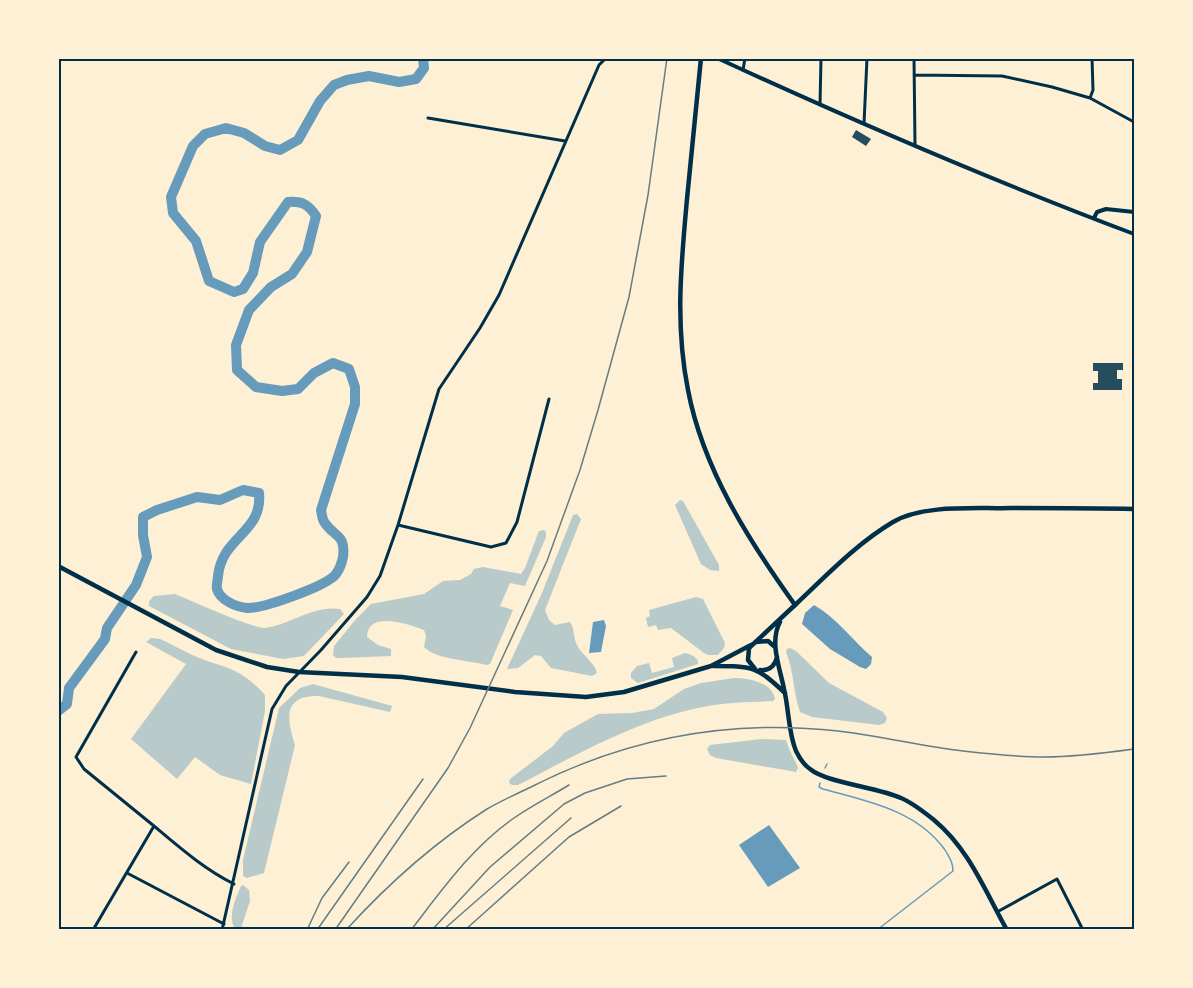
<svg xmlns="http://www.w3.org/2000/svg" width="1193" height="988" viewBox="0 0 1193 988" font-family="'PT Sans',sans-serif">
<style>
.green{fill:#b9caca}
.water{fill:#669bbc}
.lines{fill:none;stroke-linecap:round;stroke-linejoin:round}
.stream{stroke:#669bbc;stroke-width:1.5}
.river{stroke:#669bbc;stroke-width:10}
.building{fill:#264d5e}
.minor{stroke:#003049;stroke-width:3}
.tertiary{stroke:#003049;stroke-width:4}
.secondary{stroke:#003049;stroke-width:4.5}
.primary{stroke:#003049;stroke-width:4.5}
.rail{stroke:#657d81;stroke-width:1.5}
.neatline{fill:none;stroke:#003049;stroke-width:2}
</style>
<rect width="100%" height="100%" fill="#fdf0d5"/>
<path class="green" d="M680,500L683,501L719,565V571L710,570L701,564L675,505Z
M577,514L581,519L545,610L549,620L555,625L570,622C575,629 573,638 577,645C582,655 595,663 597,673L592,676L551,668L541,656L535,655L518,668L507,669L542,593L573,515Z
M544,530L546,532V537L525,586L510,583L500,606L513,610L490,664L486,665C469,660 436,660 424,647L426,636L424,630C409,624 367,610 367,637L378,645L391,649V656L342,658H336L333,655L334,646L356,619L371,604L424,594L443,581L460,580L471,574L474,569L483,567L521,574L525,568L539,531Z
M175,594C189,600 254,629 265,628C292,624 313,605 340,609L344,614L304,656L283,659L231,649L149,606V601L154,596Z
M696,597L703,599L725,643L724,648L718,655H708L704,653L671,628L658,630L656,625L648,627L646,618L650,616L649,610Z
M151,638L160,639C177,647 194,657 213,663C236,670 248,676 265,695V711L251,784L220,775L195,757L177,779L131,739L186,664L146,642Z
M790,648L796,651L829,683L883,712L887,718L885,723L879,725L812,717L800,712C793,692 794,671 786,652L787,649Z
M685,653C690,654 699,657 698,664L638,683L631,678V673L637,666L649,663L652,673L674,667L672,658Z
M734,678C748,678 772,682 775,699L773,701C754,702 733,702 714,705C646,715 578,754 518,785H512L509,783L510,779L553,746L564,733L598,714L632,713L654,709L684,689L701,683Z
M313,684L392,706L390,712L319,696C282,695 287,720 295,745L264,873L247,878L243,876V860L279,708L300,688Z
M761,739L786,740C789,751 795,759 798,768L796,772L716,758L710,755L707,749L710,745Z
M243,885L249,890L250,901L241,928L238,929L234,927C228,914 236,898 241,886Z"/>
<path class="water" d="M814,605C837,618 852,640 872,657L871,664L866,669L860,667L830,649L802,624L805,613Z
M604,620L606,626L601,652L589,653L593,622Z
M769,825L800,868L768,887L739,845Z"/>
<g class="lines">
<path class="stream" d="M825,768L827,764
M820,783L819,787L823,789C866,801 917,810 945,850C949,857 953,862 953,871L877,930"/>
<path class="river" d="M58,711L67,704L69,688L105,639L107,628L136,585L147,557L143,535V517L157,510L197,497L220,500L243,490L259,493C263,533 222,536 218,576C218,579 216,586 217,589C220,600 236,607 247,608C262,609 327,586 336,574C339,570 342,562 343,557C346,534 334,537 325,523C322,520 322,514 321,510L355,404V387L349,369L333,363L314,373L298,389L282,391L256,387L237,370L236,345L249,310L271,287L292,274L307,252L316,216C308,204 302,201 288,202L260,242L253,273L243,289L234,292L209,281L196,241L173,213L171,197L193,146L205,134L226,128L244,133L265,146L280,150L298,140L320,101L334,85L347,80L369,76L399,82L416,79L424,68L423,58"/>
</g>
<path class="building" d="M856,130L871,139L866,146L852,137Z
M1093,363H1123V370H1117V379H1122V390H1093V383H1098V371H1093Z"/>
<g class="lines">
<path class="minor" d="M914,58L915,145
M743,70L745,58
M914,75L1002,76L1052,87L1090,98L1134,122
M1090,98L1093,90L1092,58
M820,105L821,58
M428,118L565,141
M864,124L867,58
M398,525L491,547L506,543L517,522L549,399
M136,652L76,757L84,769L154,826
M127,873L224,924
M997,912L1057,879L1083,930
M93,930L154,826C179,847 204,869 234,884
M222,930L272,709L286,686L321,650L367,597L380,576L398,525L439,389L480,328L499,295L599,65L606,58"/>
<path class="tertiary" d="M717,58C854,121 993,181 1134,234
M1094,218L1097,212L1106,209L1134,212"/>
<path class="secondary" d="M795,605C826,576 856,544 893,522C924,504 975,509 1011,508C1052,508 1093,508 1134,509"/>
<path class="primary" d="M701,58C696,105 692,152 687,199C681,265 675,325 688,390C703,469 749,541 795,605L749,648L748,660L755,669
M58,566L216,650L267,667L299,672L402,677L515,692L586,697L624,692L711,666L751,645
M780,622C769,642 780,668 784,689C789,709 788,732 796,751C799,757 804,765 810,769C827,783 877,787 901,798C913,803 924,812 934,820C969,849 985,891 1007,930
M756,642L768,641L775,647
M713,666C753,666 756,666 785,693
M760,670C769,671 775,666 777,657"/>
<path class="rail" d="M307,930L322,898L349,862
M317,930L423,779
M335,930L448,768L470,728L547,561L580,470L598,410L629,297L648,195L667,58
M346,930C388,884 435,842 487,809C501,801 516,794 531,787C627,738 731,719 838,731C880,736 921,746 963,751C990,754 1018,757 1044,757C1075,757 1105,753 1134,749
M411,930C442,890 472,847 514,818C531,806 551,796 569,785
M432,930L490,867L564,804L585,793L627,779L666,776
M443,930L571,818
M465,930L569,837L621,806"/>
</g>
<rect width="1193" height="988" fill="none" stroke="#fdf0d5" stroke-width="120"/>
<rect x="60" y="60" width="1073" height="868" class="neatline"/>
</svg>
